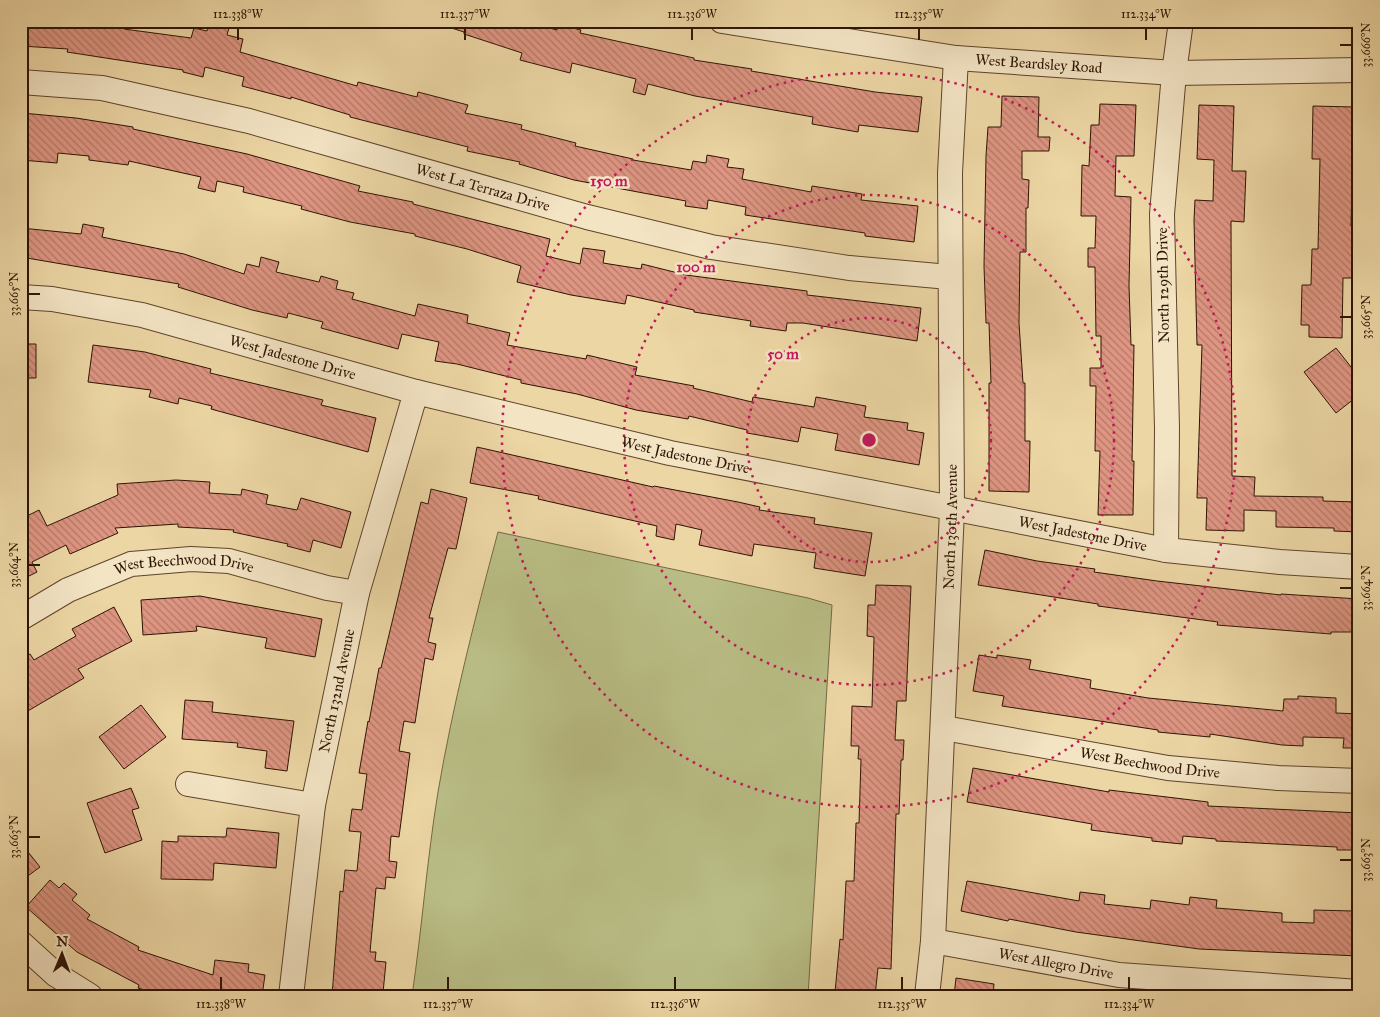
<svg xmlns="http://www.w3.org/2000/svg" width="1380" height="1017" viewBox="0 0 1380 1017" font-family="'IM FELL Great Primer',serif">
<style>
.green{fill:#b9bd85;stroke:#746844}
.building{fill:url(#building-back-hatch);stroke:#2e1403}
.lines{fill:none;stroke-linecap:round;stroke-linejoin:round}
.minor-casing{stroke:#5e442b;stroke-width:26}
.minor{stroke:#f3e4c4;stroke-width:24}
.ticks{fill:none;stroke:#2e1403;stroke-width:2}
.ring{fill:none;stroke:#c2185b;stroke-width:2.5;stroke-dasharray:2.5 5}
.labels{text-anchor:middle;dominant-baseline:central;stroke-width:5;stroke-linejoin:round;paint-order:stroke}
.street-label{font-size:15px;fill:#2e1403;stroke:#f3e4c4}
.centre{fill:#c2185b;stroke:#f3e4c4;stroke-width:2.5}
.ring-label{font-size:15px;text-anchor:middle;font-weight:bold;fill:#c2185b;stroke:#f3e4c4;stroke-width:5;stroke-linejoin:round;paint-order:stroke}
.neatline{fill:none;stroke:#2e1403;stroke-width:2}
.ticks-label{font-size:12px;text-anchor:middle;fill:#2e1403}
</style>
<defs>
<pattern id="building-back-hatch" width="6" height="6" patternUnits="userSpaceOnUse" patternTransform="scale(1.25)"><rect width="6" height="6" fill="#de9582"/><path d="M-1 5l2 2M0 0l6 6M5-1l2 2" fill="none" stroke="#b47868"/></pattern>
</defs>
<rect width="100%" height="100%" fill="#ecd6a4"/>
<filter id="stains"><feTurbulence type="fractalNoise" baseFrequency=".004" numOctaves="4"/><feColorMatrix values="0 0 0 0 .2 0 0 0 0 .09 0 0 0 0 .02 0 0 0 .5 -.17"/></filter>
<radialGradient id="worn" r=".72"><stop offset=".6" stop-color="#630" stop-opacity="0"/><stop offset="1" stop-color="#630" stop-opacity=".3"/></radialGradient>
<path class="green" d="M498,532L808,598L832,605L808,996H412C422,928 427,859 438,792C453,704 475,618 498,532Z"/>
<path class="building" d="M21,21H100L125,26L124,29L191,38L194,28L207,31L209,23L229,28L227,35L243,39L240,52L357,86L358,82L417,97L418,92L468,105L465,113L522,125L521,129L576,143L575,146L633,159V160L691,170L693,161L706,163L707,155L729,159L727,167L744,169L742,179L811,192L812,186L862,194L861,200L918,206L914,242L865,236V233L745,215L746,207L708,200L707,209L685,206L686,201L574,180L519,164L520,162L467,151L468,147L350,117V115L291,97V99L242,86L244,77L205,67L203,77L183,72V70L67,52L68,49L21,46Z
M439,21H523L557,30L558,24L581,30L580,33L694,58V60L752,69L751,71L875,92L922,97L918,132L859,125L858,132L812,124L813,117L695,96L648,84L645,95L633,92L636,79L572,63L570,73L520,60L522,53L464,34V32L439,24Z
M1002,96L1039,97L1038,137H1050L1049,151H1022V179L1029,180L1028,208H1026V252H1020L1019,323L1023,383H1025V441H1030L1029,492L989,491V383H991L989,323H986L984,266L986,156L988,127H1001Z
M1100,104L1136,105L1134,156H1116L1115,196L1131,197L1129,286L1131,345H1134L1132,461H1134L1133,515H1098L1100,451H1095L1096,386H1090V368H1101V336H1096L1095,267H1088V248H1095L1096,216H1081L1082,165L1089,166L1091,125H1099Z
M1199,105L1234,106L1232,171H1246L1244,222L1231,221L1232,476L1255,477L1254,496L1323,497V501L1359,502V532L1334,531V528L1276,527V511L1244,510V531L1206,530L1207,498H1197L1202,345H1197L1194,220L1195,200L1213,201L1214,160L1197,159Z
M1313,106L1354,107L1351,226H1354L1353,278H1343L1342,338L1309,337V325H1301L1302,285H1311L1312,249H1318L1320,159H1312Z
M22,113L76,118L133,127V129L247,154L360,186L358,191L413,202V204L550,239L546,256L580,264L583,248L605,251L603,263L641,269L642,264L686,275L807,291V295L921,308L917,341L803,323H787L786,331L750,326L751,321L694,312V310L627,295L625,304L571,295L517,282L521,266L467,249L415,236V234L350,222L301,209L302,206L243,192L244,187L217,181L215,192L198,188L201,177L129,161L128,165L89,160V156L58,153L57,163L21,160Z
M83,224L104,228L102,237L184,254L244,274L247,264L259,267L261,257L279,262L276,272L319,282L321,276L338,281L336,289L354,293L352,299L415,316L418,304L468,315L467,323L510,333L507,345L586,359L587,355L637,367L635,375L694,386L693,388L752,402L753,397L814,407L816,397L866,406L864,417L908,423L907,430L924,433L919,465L835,450L838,434L801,427L798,442L747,433V430L689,416L688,419L636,410L577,394L521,383V380L457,364L435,361L439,342L402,334L398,349L321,328L323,322L288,313L287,318L252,310L178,287L179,284L21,257V228L81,234Z
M21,344H36V378H21Z
M93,345L145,352L211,369L210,373L323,400L321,405L376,418L368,452L211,409L212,406L179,398L178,404L149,397L151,390L88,382Z
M1336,348L1359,377V395L1336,413L1304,372Z
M477,447L653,487L654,486L738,502L760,507L759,510L815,518L814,524L872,533L865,576L814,568L816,553L754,544L752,556L699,545L702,530L676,524L674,540L656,536L657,526L538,499L539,496L470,483Z
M176,480L210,482L209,493L241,495L242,489L268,495L266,504L297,510L301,498L351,512L341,548L313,540L310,552L287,546L288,544L233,532L234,530L178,527V524L115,528L118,533L70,554L66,545L32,562L37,572L21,580V519L39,510L47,526L118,495L117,484Z
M431,489L467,498L456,549L448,548L429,618H433L428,642L436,644L433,660L425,658L415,723L404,721L399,751L410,753L399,837L391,836L389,861L397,862L395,878L386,877L385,889L376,888L370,952H376L375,961L386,962L383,993L371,992V996H332L340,891L343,892L345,870L357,871L361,832L349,831L352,809L362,810L367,774L359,773L368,721L369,722L379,668H381L421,502L428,504Z
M985,550L1037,561L1095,569L1094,572L1157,581L1281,595V594L1359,599V632H1331V634L1217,625L1218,622L1098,606V604L978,585Z
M876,585L911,586L906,701H897L895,740H904L903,760H901L899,814H896L891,969L878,968L875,996H868L835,992L840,939L843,940L846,881H854L856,823H859L861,759H858L859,746H851L852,706L872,707L874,637L867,636L868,605H875Z
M200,596L322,619L315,657L265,648L267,638L196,626L197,631L143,635L141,600Z
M114,607L132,641L78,669L84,678L21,715V659L30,654L34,660L76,636L72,629Z
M979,655L997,658V655L1031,660L1029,669L1091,680L1090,688L1148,698L1283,711L1284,699H1298V696L1336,698V713L1359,714V748H1343L1344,738L1303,737V746L1282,745L1210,734V737L1158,732V730L1002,706L1004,696L973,691Z
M185,700L213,702L212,712L294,721L287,771L265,768L267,751L237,747L238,743L182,739Z
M141,705L166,737L124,769L99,737Z
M973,768L1109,792V790L1208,802V806L1359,813V850H1337V847L1216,841V839L1183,836L1182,844L1152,841V838L1091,830L1092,824L967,802Z
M131,788L139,808L132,810L142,840L105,853L87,803Z
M227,828L279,833L276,868L214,863L213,880L161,879L162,841L178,842V836L226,837Z
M21,843L40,867L21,881Z
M50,880L59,888L64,883L77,894L72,900L90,915L87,919L139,947L138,950L213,975L215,960L249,964L248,972L265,975L262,996H163L138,988L139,985L77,952L26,907Z
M967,881L1079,901L1080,892L1105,895L1104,904L1150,909L1151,900L1189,905L1190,897L1217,900L1216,908L1282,913V922L1314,923V910L1353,911L1352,926H1359V956L1199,949L1076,932L1009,919L1008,921L961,911Z
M956,978L994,984L993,996H954Z"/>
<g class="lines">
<defs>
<g id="minor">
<path id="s1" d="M722,21L956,58L1174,73L1359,70"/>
<path id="s2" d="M21,82L102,88L249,121L587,217L711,247L849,268L949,277"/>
<path id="s3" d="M21,297L52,299L142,315L416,392L670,453L1166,550L1280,562L1359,567"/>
<path d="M1166,550L1167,428L1162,214L1174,73L1181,21"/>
<path id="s4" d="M21,618L68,590L131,564L191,559L229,561L327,588L357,593"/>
<path id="s5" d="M944,728L1168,768L1278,778L1359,781"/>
<path d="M188,784L313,805"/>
<path id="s6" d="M933,941L1119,975L1359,992"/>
<path d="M21,943L55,974L90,996"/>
<path id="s7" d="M291,996L313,805L357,593L416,392"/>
<path id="s8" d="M927,996L933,941L952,510L950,173L956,58"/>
</g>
</defs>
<use href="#minor" class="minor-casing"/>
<use href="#minor" class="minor"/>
</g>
<path class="ticks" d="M238,40V28M465,40V28M692,40V28M919,40V28M1146,40V28M1340,45H1352M28,294H40M1340,317H1352M28,565H40M1340,588H1352M28,837H40M1340,860H1352M221,990V977M448,990V977M675,990V977M902,990V977M1129,990V977"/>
<g class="ring">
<circle cx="869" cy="440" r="122"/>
<circle cx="869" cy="440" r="245"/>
<circle cx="869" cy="440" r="367"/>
</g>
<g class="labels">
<g class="street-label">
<text stroke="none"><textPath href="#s1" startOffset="320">West Beardsley Road</textPath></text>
<text stroke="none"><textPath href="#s2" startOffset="475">West La Terraza Drive</textPath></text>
<text transform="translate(1163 285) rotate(-91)">North 129th Drive</text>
<text stroke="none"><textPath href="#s3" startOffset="279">West Jadestone Drive</textPath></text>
<text stroke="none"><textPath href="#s3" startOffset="684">West Jadestone Drive</textPath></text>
<text stroke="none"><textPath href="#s8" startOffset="470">North 130th Avenue</textPath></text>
<text stroke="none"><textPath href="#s3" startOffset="1089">West Jadestone Drive</textPath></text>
<text stroke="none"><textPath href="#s4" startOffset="176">West Beechwood Drive</textPath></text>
<text stroke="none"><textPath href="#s7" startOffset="309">North 132nd Avenue</textPath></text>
<text stroke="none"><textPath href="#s5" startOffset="209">West Beechwood Drive</textPath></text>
<text stroke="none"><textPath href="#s6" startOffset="125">West Allegro Drive</textPath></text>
</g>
</g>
<circle cx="869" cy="440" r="8" class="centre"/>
<g class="ring-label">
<text x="609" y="186">150 m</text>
<text x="696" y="272">100 m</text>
<text x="783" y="359">50 m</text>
</g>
<rect width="1380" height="1017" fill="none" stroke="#ecd6a4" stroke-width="55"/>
<g transform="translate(62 954) rotate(1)" stroke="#f3e4c4" stroke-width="4" paint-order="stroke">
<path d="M0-4L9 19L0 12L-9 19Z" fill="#2e1403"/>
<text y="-8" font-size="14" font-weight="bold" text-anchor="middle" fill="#2e1403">N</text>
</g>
<rect x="28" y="28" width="1324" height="962" class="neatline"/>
<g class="ticks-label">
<text x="238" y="18">112.338°W</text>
<text x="465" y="18">112.337°W</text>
<text x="692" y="18">112.336°W</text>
<text x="919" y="18">112.335°W</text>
<text x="1146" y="18">112.334°W</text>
<text transform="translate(1366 45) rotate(-90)" y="4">33.666°N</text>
<text transform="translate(14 294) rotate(-90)" y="4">33.665°N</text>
<text transform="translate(1366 317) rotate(-90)" y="4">33.665°N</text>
<text transform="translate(14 565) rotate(-90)" y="4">33.664°N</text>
<text transform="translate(1366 588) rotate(-90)" y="4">33.664°N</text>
<text transform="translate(14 837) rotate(-90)" y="4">33.663°N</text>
<text transform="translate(1366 860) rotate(-90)" y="4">33.663°N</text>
<text x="221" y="1008">112.338°W</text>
<text x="448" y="1008">112.337°W</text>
<text x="675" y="1008">112.336°W</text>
<text x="902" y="1008">112.335°W</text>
<text x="1129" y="1008">112.334°W</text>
</g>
<rect width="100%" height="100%" filter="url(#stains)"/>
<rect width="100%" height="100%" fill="url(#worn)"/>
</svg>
